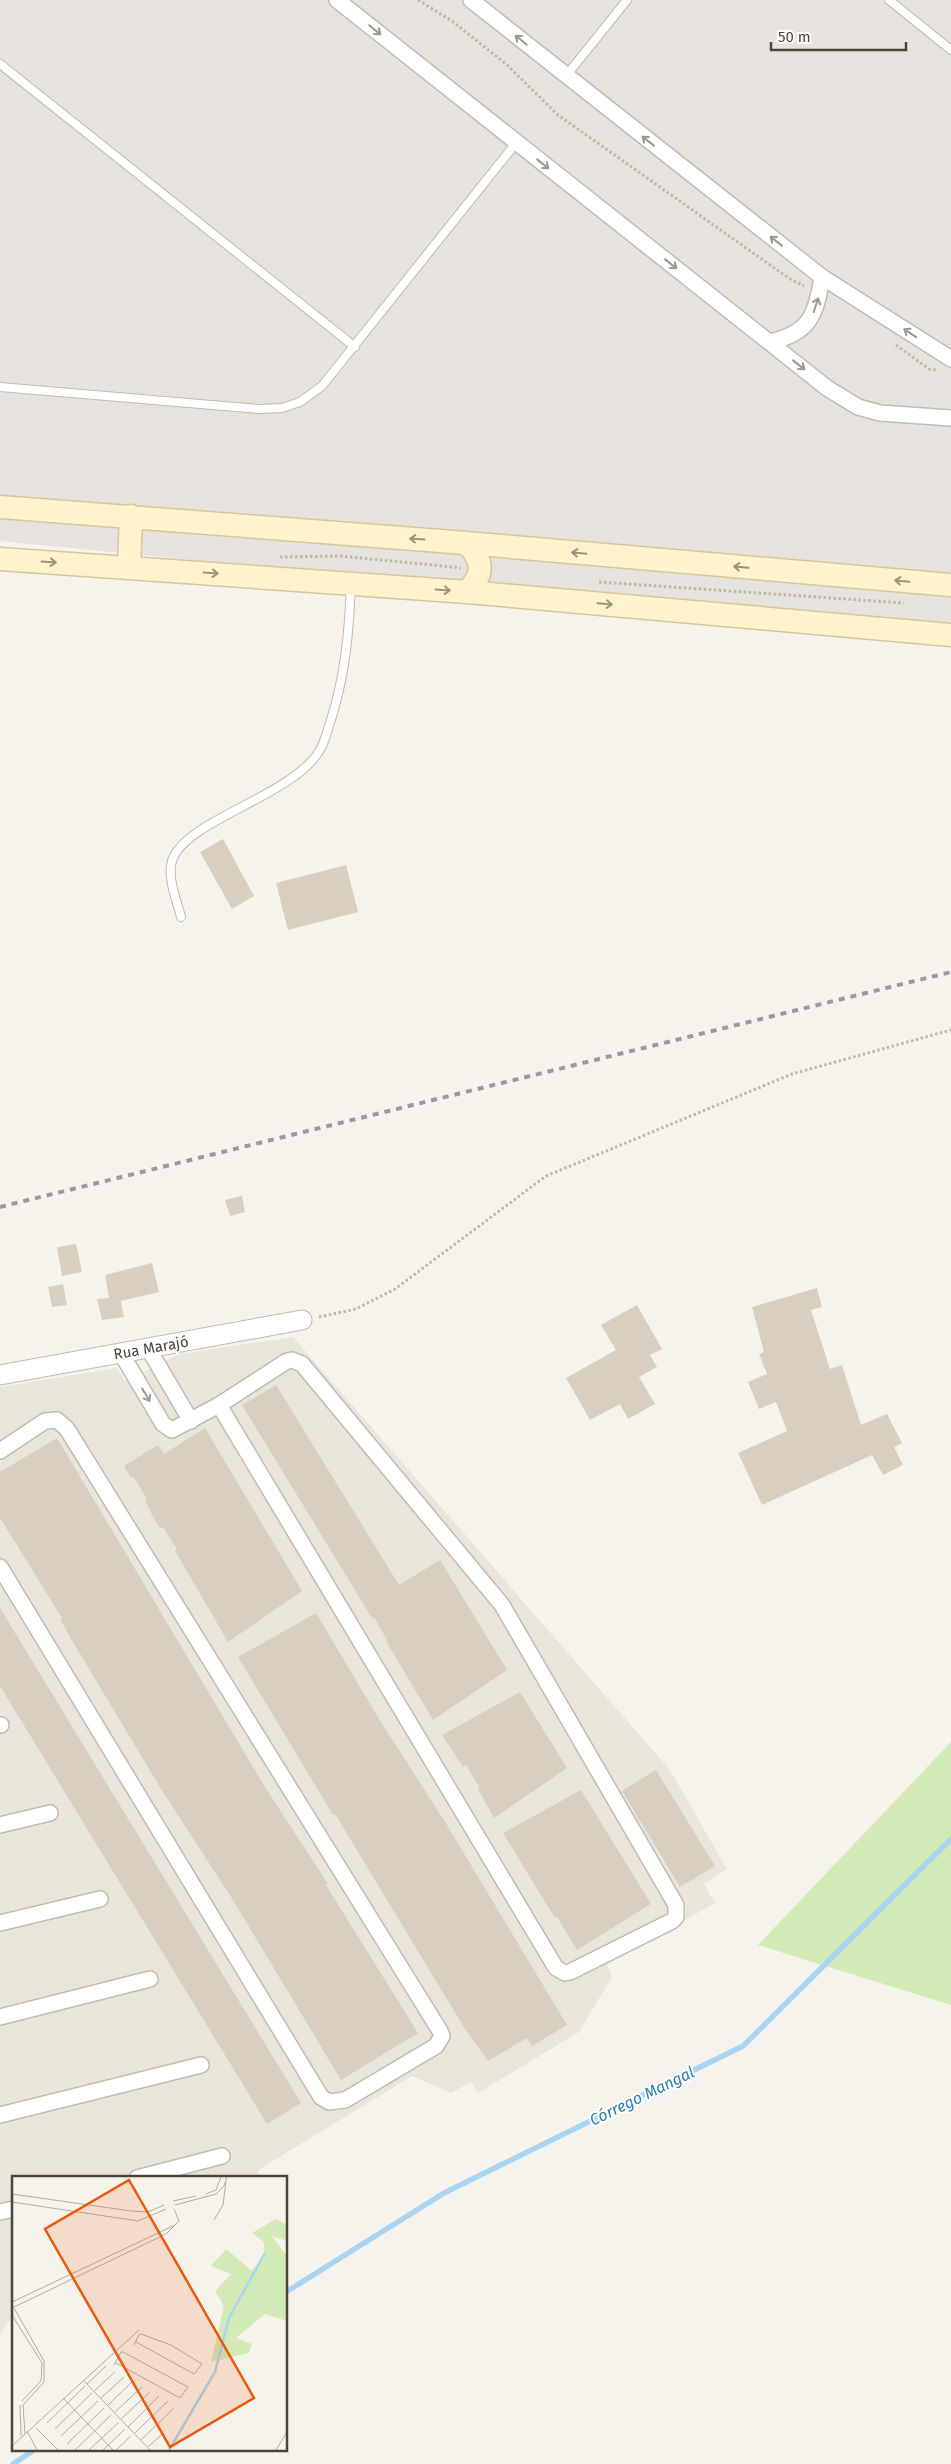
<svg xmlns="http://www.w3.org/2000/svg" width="951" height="2464" viewBox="0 0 951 2464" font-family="'Fira Sans',sans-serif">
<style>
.residential{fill:#eae5da}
.industrial{fill:#e6e2dd}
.green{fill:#d2eab5}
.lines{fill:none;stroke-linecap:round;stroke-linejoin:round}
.stream{stroke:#a9d4f2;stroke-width:5.5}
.building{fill:#d8cfc1}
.service-casing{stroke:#c2bbae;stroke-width:10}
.minor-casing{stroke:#c2bbae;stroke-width:18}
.tertiary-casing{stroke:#c2bbae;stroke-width:21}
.secondary-casing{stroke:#d6c79b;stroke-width:25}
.path{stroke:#c4b79f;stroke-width:3;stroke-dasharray:2.5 2.5;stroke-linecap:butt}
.service{stroke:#fff;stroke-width:8}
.minor{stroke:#fff;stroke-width:15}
.tertiary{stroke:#fff;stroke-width:19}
.secondary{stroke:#fff3cd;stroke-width:22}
.rail{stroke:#9a9a9a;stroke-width:4;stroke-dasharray:6 6;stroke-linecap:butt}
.oneway{stroke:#9c9892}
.oneway2{stroke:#9c937c}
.labels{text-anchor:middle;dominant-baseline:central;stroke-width:4;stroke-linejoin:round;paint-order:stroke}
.street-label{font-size:15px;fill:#4b4439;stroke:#fff}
.water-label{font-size:16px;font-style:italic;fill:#2e7ab2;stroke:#fff}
.inset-river{fill:none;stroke:#a9d4f2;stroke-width:2.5}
.inset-road{fill:none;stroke:#b2ada4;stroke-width:1}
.view{fill:#e8590c;fill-opacity:0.15;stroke:#e8590c;stroke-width:2.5}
.inset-edge{fill:none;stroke:#4b4439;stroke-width:2.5}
</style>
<rect width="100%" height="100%" fill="#f6f3ec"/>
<path class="residential" d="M293,1337L670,1770L727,1869L704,1884L715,1903L607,1965L612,1977L579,2032L478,2093L471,2082L451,2093L412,2076L258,2170L259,2178H14V2315L0,2334V1387L117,1368L125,1381L180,1354Z"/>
<path class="industrial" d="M0,0H951V636L0,541Z"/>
<path class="green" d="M951,1742V2005L758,1945Z"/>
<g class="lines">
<path class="stream" d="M286,2292L444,2193L743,2046L951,1839
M13,2464L34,2450"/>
</g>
<path class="building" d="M223,839L254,896L232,909L200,852Z
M346,865L358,912L288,930L276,883Z
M242,1196L245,1212L230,1216L225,1200Z
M76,1244L82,1272L62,1276L57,1247Z
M152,1263L159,1292L121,1301L124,1317L102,1320L97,1299L109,1298L105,1275Z
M63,1284L67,1305L52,1307L48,1287Z
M817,1288L822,1307L811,1310L830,1369L842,1365L861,1425L887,1414L902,1443L894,1447L903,1465L883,1475L872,1455L762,1505L738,1453L787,1431L776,1402L759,1409L748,1382L767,1374L759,1354L764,1352L752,1307Z
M637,1305L662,1349L650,1355L657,1367L639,1377L655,1404L628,1419L620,1404L590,1420L566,1378L616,1350L601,1325Z
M276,1385L399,1585L440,1560L507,1670L433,1720L386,1641L387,1640L374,1617L372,1618L242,1405Z
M205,1428L302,1591L228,1642L185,1568L175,1551L177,1549L163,1527L160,1528L153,1517L145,1500L147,1499L133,1476L131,1478L124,1466L158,1445L164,1454Z
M57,1438L265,1787L328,1884L326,1885L418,2033L341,2080L231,1897L161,1789L70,1637L60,1619L62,1618L0,1518V1472Z
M0,1608L301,2103L267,2124L0,1686Z
M316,1613L376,1714L447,1825L567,2025L532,2046L527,2038L488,2061L465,2029L335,1814L333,1815L312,1780L238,1657Z
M520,1692L567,1768L494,1818L478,1789L480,1788L466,1765L463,1767L442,1735Z
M656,1770L715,1866L680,1887L622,1791Z
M581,1790L651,1904L577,1950L557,1917L555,1918L503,1833Z"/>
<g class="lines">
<defs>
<path id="service" d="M889,0L951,50
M0,64L355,347
M566,76L627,0
M0,387L259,409L282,408L300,402L322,386L516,143
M181,917C177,901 167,878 172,861C185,819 296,796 321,748C325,741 327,731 330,723C345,677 349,633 351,585"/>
<path id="minor" d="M337,0L827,388L858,407L880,413L951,418
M471,0L822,277L951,359
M770,342C810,333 816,315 822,277
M148,1348L191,1421
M121,1353L163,1424L172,1430L219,1405L287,1361L292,1360L302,1364L502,1605L676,1905V1917L672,1921L570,1972L565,1973L556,1968L219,1405
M0,1451L45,1421L57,1420L67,1429L440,2031L442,2036L436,2046L345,2100L329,2102L321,2097L0,1567
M0,1725H1
M0,1825L50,1813
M0,1923L100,1899
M0,2017L150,1979
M0,2115L201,2065
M137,2178L222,2156
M0,2212L14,2209"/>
<path id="tertiary" d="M0,1375L302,1320"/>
<path id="secondary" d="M0,507L466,543L951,585
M466,543C484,560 484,575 467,592
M0,559L467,592L951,635
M129,568L131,516"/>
</defs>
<use href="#service" class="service-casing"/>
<use href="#minor" class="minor-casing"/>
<use href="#tertiary" class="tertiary-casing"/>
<use href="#secondary" class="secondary-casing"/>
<path class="path" d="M418,0L452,21L506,64L558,115L790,279L804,286
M896,345L929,369L937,370
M280,557L341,556L461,568
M599,582L904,603
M319,1317L356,1309L395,1289L546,1176L792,1074L951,1030"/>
<use href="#service" class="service"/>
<use href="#minor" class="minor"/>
<use href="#tertiary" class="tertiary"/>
<use href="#secondary" class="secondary"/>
<path class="rail" d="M0,1207L951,972"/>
</g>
<defs><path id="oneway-shaft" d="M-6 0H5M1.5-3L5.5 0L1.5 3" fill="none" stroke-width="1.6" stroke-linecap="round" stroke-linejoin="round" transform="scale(1.25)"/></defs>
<g class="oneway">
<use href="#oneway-shaft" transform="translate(375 30) rotate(39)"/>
<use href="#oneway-shaft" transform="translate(521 40) rotate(-141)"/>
<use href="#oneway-shaft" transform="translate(648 141) rotate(-142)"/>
<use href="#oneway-shaft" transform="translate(543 164) rotate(38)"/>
<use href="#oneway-shaft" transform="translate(776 241) rotate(-142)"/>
<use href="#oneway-shaft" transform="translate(671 264) rotate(38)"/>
<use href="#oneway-shaft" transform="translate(816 305) rotate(-72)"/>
<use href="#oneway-shaft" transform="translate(910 333) rotate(-147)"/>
<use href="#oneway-shaft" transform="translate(799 365) rotate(38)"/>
<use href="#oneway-shaft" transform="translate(146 1395) rotate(59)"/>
</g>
<g class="oneway2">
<use href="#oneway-shaft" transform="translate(417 539) rotate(-176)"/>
<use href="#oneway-shaft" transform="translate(579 553) rotate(-175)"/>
<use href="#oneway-shaft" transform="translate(49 562) rotate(4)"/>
<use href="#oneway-shaft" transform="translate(741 567) rotate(-175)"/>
<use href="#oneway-shaft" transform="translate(211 573) rotate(4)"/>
<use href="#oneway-shaft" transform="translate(902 581) rotate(-175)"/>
<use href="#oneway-shaft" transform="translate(443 590) rotate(4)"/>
<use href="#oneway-shaft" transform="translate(605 604) rotate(5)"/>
</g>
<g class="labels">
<g class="street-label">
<text transform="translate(151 1348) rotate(-10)">Rua Marajó</text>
</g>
<g class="water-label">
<text transform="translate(642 2096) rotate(-26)">Córrego Mangal</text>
</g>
</g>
<g transform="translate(12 2176)">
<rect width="275" height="275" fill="#f6f3ec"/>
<path d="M264,43L275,49V65L260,60L275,80V145L253,138L224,162L240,168L237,177L199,186L212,130L203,115L219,98L199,90L214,73L239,94L252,83V66L240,57Z" fill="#d2eab5"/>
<path class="inset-river" d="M157,274L203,196L217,142L253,77"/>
<path class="inset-road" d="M0,18L119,35L136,36L152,29M194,18L204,14L209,1M161,25L184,20M0,26L126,45L154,33M163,29L204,18L212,10L215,1M202,44L211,29L214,6M0,126L163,49M0,132L154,58L167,45L162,33M2,132L32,185V206L11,229L13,258M0,139L30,187L29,205L10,225M122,169L127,159L129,158L159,169L190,188L182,198L124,166M102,189L109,176H111L176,211L168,222L104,187M71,204L138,274M75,208L94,190M82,215L103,196M51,222L101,274M89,222L112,201M8,229L9,260M96,229L121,205M103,236L130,211M109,243L138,216M35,247L73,210M116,251L147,220M24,252L46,274M43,253L80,217M15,255L25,274M123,257L156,225M49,260L86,225M129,264L162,232M55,268L92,232M0,270L127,154M136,271L150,258M63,274L99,239M77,274L106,247M91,274L113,253M104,274L119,260M264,274L275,256"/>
<path class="view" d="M117,4L242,222L158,271L33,53Z"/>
<rect width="275" height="275" class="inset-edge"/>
</g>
<path d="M771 42v8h135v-8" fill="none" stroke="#4b4439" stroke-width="2.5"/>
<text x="778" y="42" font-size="15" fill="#4b4439" stroke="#ffffff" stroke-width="4" paint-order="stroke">50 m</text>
</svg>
